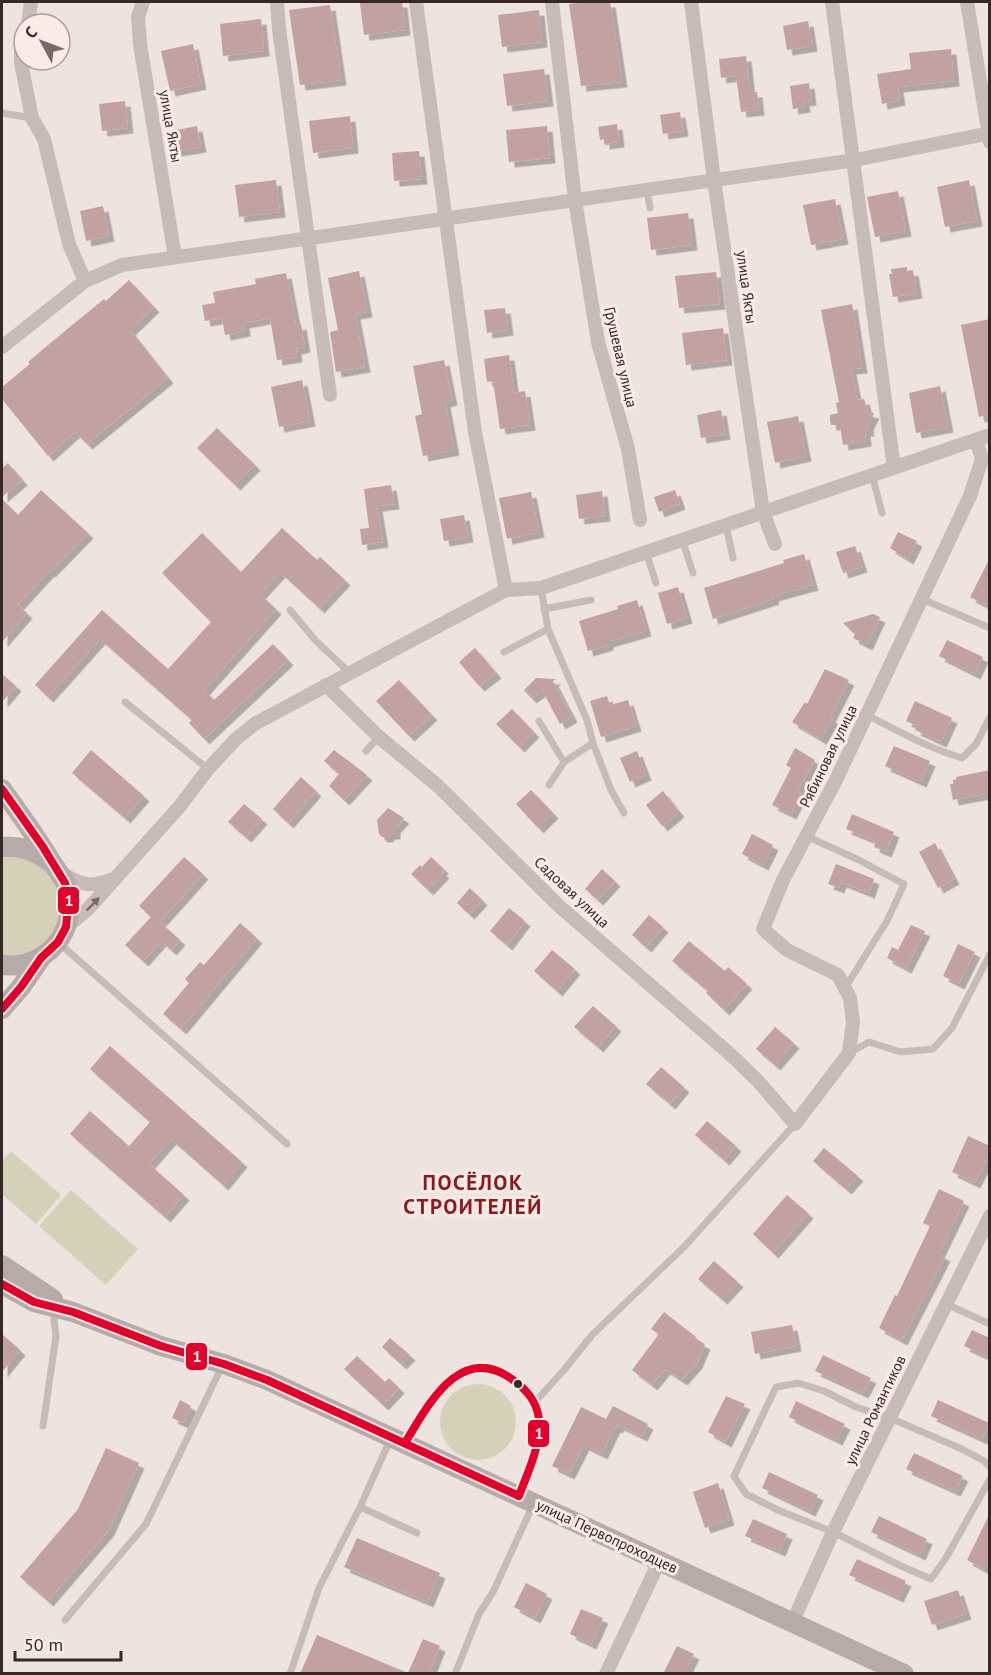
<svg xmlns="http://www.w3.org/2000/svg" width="991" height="1675" viewBox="0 0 991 1675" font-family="'PT Sans',sans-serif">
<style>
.green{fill:#d5d1b8}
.building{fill:#c2a2a1;filter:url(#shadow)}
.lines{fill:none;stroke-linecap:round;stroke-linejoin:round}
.lane{stroke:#c6bbb9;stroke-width:7}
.street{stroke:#c6bbb9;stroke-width:14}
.secondary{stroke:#b7aba9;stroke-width:20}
.bus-1-casing{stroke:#faebe6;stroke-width:12}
.bus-1{stroke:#e4002b;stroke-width:8}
.oneway{fill:#776a69}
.bus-dot{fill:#372727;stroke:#faebe6;stroke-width:2}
.labels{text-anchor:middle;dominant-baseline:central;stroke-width:6;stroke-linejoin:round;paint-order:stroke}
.street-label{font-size:15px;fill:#372727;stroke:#faebe6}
.district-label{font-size:21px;font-weight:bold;letter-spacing:1.5px;fill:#8b1a1f;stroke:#faebe6}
.line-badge{stroke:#faebe6;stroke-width:2}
.badge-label{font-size:16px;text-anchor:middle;font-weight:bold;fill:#fff}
</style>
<defs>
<filter id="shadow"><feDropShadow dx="5.5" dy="5.5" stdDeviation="0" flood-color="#0004"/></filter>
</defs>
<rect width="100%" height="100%" fill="#ede3df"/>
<path class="green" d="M10,855C23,857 36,859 45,868C72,895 64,939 30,955C22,958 10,957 2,957V856Z
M11,1151L61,1195L36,1224L2,1194V1161Z
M71,1190L138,1249L106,1285L39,1226Z
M440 1422a38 38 0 1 1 76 0a38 38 0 1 1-76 0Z"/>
<path class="building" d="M370,2H402L405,30L364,35L360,3Z
M589,2H610L622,82L581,86L569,4Z
M330,5L341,80L300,85L289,10Z
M539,10L542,42L502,47L498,15Z
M261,19L264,51L223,56L220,24Z
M808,21L812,46L787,50L783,26Z
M193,44L201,84L170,91L161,51Z
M951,49L954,81L898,87L900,100L882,104L877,74L911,69L909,53Z
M746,56L750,92H757L759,110L741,112L736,76L721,78L719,59Z
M544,69L548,101L507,106L503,74Z
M809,83L811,100L804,101L805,107L793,109L790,86Z
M125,101L128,128L102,131L99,104Z
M680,112L683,131L663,134L660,115Z
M350,116L353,148L313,153L309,121Z
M617,124L619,142L604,144V139L600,140L598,127Z
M197,126L201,147L176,151L172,131Z
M547,126L550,158L509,162L506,130Z
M419,151L422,179L394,181L392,153Z
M276,180L280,212L239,217L235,185Z
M969,180L977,221L945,227L937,187Z
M898,191L906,231L875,237L867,197Z
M835,199L843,239L811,245L803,205Z
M103,206L109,236L86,241L80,211Z
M688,213L692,245L651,250L647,218Z
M907,267V271L913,270L917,293L893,297L889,274H892L891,269Z
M359,271L367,312L355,314L365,367L336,372L330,332L338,330L328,278Z
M716,272L720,304L679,308L675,276Z
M286,273L296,325L301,324L305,347L296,349L297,357L277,360L270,318L244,323L245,331L225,335L222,318L205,321L202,305L215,303L213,292L256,284L255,279Z
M129,280L154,307L130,330L168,378L87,444L75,432L48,456L2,399V387L30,364L28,362L48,345L104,299L106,301Z
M852,304L862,368L851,369L857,400L864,399L868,412L874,413L868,425L869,431H865L866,441L843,445L840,425H831L830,420V415L838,413L836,403L839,402L821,310Z
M505,308L508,330L487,333L484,310Z
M990,319V414L979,417L961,325Z
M723,328L727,360L686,365L682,333Z
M509,355L514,393L525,391L530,425L500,429L493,381L487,382L484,359Z
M444,360L452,400L445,402L454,450L423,456L415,416L422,414L413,366Z
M302,380L310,421L279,427L271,387Z
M940,386L948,427L916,433L909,393Z
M721,410L725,434L701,438L697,415Z
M798,416L806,456L775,463L767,422Z
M217,428L255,465L235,485L197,448Z
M8,463L22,480L2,497V468Z
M391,485L394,504L377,506L383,542L362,545L360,529L369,528L364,489Z
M41,490L88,533L50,572L49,571L18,605L27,613L2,642V499L18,515Z
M675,490L680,504L659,512L654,497Z
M602,491L605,516L579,519L576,495Z
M531,492L539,532L507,539L499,498Z
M464,515L468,537L444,541L440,519Z
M282,528L317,560L320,557L345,580L319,608L280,572L260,594L276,609L204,690L214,700L273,644L288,660L204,739L189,723L192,720L100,639L48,697L35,685L102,610L168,669L211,622L162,573L202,533L241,572Z
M898,532L917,541L908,559L890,548Z
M855,546L862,567L843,573L836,552Z
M804,554L813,585L773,596L774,599L713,619L704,588L784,563L783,560Z
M990,558V607L970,597Z
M678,587L687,618L667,624L658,593Z
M637,600L646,631L608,642V645L588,651L579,621L618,609L617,606Z
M873,614L880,617L867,645L853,638L855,634L843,623Z
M947,640L983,657L975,674L939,656Z
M475,648L496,673L479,686L459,662Z
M825,669L849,680L830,717L833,719L821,739L792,722L805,702L807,704Z
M2,674L16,686L2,702Z
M536,678L556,679L553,681L572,717L560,724L542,690L531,698L524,690Z
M399,680L432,715L409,736L376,701Z
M607,696L610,705L628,700L636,726L601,737L590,701Z
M915,701L952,718L941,742L915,730L917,726L906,721Z
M512,709L534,732L519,747L496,724Z
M894,746L930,761L921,782L885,766Z
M795,748L815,760L797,792L801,794L791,814L772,805L791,768L786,765Z
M91,750L144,796L125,818L72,773Z
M334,750L367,775L344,800L329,786L339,774L324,761Z
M637,751L646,775L630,782L620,758Z
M990,770V793L953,800L950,784H953V780L957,779L956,777Z
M301,777L316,791L288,823L273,809Z
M531,790L553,813L538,828L516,804Z
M663,791L679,812L662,826L646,805Z
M244,804L262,819L246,837L228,822Z
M388,808L404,818L395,828V834H390L387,837H382L379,834L377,820Z
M852,814L894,832L886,852L874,847L876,841L846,829Z
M752,834L773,845L763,865L742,854Z
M935,843L954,879L938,888L919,852Z
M184,857L203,874L160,922L180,940L171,950L161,941L143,961L125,945L151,917L139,906Z
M431,857L443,868L441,871L444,873L428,890L411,874L420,865L422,867Z
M836,864L874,879L869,893L841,882L839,888L828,884Z
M602,869L615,881L598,900L585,889Z
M470,888L482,900L469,914L457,903Z
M509,908L525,921L507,945L490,931Z
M649,915L663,927L646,947L632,935Z
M240,923L257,938L181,1029L163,1014L189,983L185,979L200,962L204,965Z
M911,925L925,931L906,968L887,958L892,947L898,950Z
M689,941L725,971L728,967L747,984L724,1010L706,993L708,991L672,961Z
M958,944L975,952L959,984L943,976Z
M552,950L575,969L557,991L534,971Z
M593,1006L616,1026L598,1047L574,1027Z
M775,1027L794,1043L775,1065L756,1049Z
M110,1046L242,1162L223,1185L171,1139L149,1164L184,1195L165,1217L70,1134L90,1111L129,1146L150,1122L90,1069Z
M661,1067L684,1087L670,1104L646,1084Z
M707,1121L736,1146L724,1160L695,1135Z
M968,1136L990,1146V1153L975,1183L952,1172Z
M824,1148L858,1176L846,1189L813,1161Z
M939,1189L964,1201L939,1253L945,1256L902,1340L879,1328L895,1295L897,1296L930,1226L923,1223Z
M787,1195L808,1213L773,1253L753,1234Z
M714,1261L738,1282L722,1299L698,1279Z
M664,1312L696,1337L695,1339L705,1344L697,1363L682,1380L665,1369L652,1385L632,1370L659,1334L651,1329Z
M792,1325L796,1346L755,1354L751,1332Z
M972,1330L990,1338V1358L964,1346Z
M2,1334L20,1350L2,1372Z
M390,1338L410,1355L401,1364L382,1347Z
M823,1355L871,1378L863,1393L815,1371Z
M357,1356L385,1382L389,1378L399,1388L383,1405L344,1369Z
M726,1396L745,1404L726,1442L708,1432Z
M180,1400L191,1406L183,1423L172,1418Z
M938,1400L989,1423L982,1439L931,1416Z
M796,1401L845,1424L837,1440L789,1417Z
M613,1406L648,1424L642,1436L619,1425L617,1428L615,1427L602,1454L584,1445L569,1474L552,1466L581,1407L606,1419Z
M106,1448L139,1463L109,1530L48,1601L20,1577L78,1509Z
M914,1453L963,1476L955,1491L906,1469Z
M769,1472L818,1495L810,1511L762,1488Z
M718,1483L729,1520L705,1528L693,1492Z
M990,1513V1558L984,1569L967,1560Z
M879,1516L927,1539L920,1555L871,1532Z
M753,1519L787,1534L780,1551L745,1536Z
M357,1538L440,1573L428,1602L344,1567Z
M857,1559L906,1581L898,1597L849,1575Z
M526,1583L547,1594L535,1618L514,1607Z
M958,1590L966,1614L932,1625L924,1601Z
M581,1609L603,1618L591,1644L570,1634Z
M317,1635L408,1673L423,1639L440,1646L429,1674H300Z
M677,1646L694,1654L684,1674H663Z"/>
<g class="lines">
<path class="lane" d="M2,113L32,118
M647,190L650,208
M872,475L882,513
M726,525L733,558
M682,539L693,573
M646,552L656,583
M922,599L990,628
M544,609L591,600
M290,610L316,641L349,672
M504,652L548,629
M125,702L208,769
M867,715C898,731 928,748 962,758L976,744L990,717
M539,721L564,762L593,743L587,720L548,629L541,588
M593,743L611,790L624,813
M366,751L379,737
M549,785L564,762
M806,836L857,859L904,884L887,921L845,988
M60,944L287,1144
M849,1053L869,1042L901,1052L933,1049L952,1028L990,954
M946,1304L990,1324
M534,1403L564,1370L592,1335L684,1247L795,1124
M43,1426L56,1336L53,1310
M390,1440L360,1507L417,1533
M406,1441C432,1398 458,1342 516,1381C526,1388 539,1406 539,1420C540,1445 527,1471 519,1495
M990,1467L984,1461L962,1449L890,1418L856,1407L824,1391L798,1383L776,1387L734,1476L746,1494L780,1511L833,1532L901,1566L931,1579L946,1558L990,1479
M65,1620L146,1524L223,1364
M290,1674L319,1588L360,1507
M455,1674L479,1614L493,1592L533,1505"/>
<path class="street" d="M143,2L138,17L140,44L175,257
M277,2L279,29L330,395
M416,2L475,432L506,590
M552,2L575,200L598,342L628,449L640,520
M691,2L714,180L763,512L775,544
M832,2L894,468
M967,2L990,142
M28,24L31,2
M24,35L21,43V63L32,118L44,139L69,244L85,281
M2,347L85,281L122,265L855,160L990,133
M326,685L379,737L438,786L559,906L731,1055L758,1081L795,1124L849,1053L853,1022L850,998L838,975L787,950L763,929L783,880L836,780L970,496L982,459L976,440
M62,873C83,887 92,887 116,878
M66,927L88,909L180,806L208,769L236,739L256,723L506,590L541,588L990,435
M793,1621L833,1532L990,1216
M606,1674L660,1560"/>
<path class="secondary" d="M2,789C19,813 36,836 51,861C56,869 62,876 66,884C73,904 70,929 55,945C41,961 22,967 2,965
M2,847C21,846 34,850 50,862
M2,1009L21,987L41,958
M2,1265L53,1299
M2,1284L34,1302L73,1312L161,1346L224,1364L267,1380L904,1674"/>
<defs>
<path id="bus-1" d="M2,789L43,847L65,883L69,897L66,927L58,942L41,958L21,987L2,1009
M2,1284L34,1302L73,1312L161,1346L224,1364L267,1380L519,1496C527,1474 539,1450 539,1426C540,1408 530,1393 517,1383C463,1338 429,1403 405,1443"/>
</defs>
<use href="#bus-1" class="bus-1-casing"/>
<use href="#bus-1" class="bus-1"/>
</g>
<defs><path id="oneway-solid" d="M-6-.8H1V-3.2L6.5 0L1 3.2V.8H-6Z" transform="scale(1.5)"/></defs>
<use class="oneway" href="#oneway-solid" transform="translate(93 904) rotate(-46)"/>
<circle class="bus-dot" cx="518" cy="1384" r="5"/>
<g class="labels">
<g class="street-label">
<text transform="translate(171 126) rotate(80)">улица Якты</text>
<text transform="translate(747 287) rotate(82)">улица Якты</text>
<text transform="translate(621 357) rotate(77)">Грушевая улица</text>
<text transform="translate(828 756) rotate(-64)">Рябиновая улица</text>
<text transform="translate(572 892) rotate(43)">Садовая улица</text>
<text transform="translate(875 1410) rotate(-64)">улица Романтиков</text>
<text transform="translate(607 1536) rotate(25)">улица Первопроходцев</text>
</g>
<g class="district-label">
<text x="473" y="1182">ПОСЁЛОК<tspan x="473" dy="24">СТРОИТЕЛЕЙ</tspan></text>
</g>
</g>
<g class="line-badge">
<rect x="57" y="886" width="23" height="29" rx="6" fill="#e4002b"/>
<rect x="185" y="1342" width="23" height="29" rx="6" fill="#e4002b"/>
<rect x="527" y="1419" width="23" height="29" rx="6" fill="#e4002b"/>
</g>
<g class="badge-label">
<text x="69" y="906">1</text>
<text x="197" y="1362">1</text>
<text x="539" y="1439">1</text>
</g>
<rect width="991" height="1675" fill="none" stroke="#372727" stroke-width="6"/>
<g transform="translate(42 42) rotate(311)"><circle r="28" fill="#faebe6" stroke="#ac9d9a" stroke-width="1.5"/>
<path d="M0-4.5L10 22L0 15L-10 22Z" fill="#776967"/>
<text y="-9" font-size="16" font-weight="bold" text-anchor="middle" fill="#372727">С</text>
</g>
<path d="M15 1651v9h106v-9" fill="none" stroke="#372727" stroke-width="3"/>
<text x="24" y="1651" font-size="18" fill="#372727" stroke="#faebe6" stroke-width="4.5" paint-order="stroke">50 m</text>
</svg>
